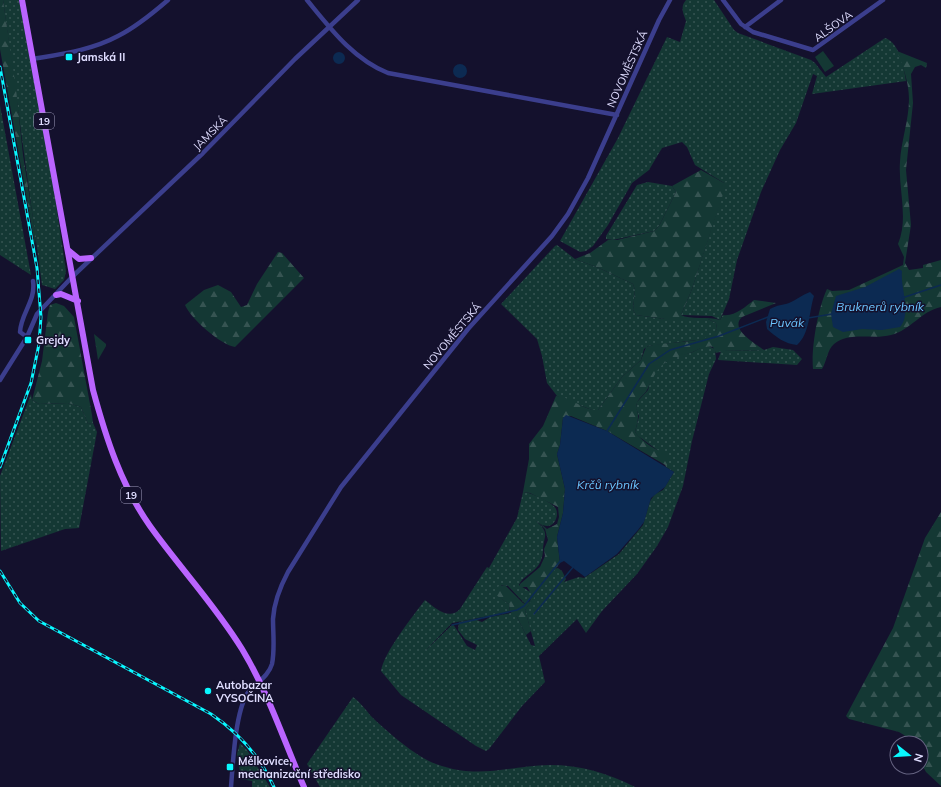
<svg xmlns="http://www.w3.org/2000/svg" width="941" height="787" viewBox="0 0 941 787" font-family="Mulish,sans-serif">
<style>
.grass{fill:url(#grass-dots)}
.forest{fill:url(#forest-firs)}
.pitch{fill:#143834}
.water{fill:#0c2a52}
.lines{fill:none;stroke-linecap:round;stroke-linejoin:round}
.stream{stroke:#0c2a52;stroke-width:1.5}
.minor{stroke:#3b3e8d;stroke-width:4.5}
.major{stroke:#ba64ff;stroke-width:6}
.rail-casing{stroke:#09f8ff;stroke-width:3}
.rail{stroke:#14112d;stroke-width:1.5;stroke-dasharray:4.5;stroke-linecap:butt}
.poi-dot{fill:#09f8ff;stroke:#14112d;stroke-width:1.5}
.labels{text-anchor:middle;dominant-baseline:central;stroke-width:3;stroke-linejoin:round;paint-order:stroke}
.shield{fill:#14112d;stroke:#a2a0c0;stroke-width:1}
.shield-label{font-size:10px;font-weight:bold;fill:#dfddff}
.street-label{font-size:11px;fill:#dfddff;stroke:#14112d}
.poi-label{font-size:11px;font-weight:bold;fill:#dfddff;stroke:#14112d;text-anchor:start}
.water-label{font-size:12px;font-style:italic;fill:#6bc5ff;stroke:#14112d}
</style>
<defs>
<pattern id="grass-dots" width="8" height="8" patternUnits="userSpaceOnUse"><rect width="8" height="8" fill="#143834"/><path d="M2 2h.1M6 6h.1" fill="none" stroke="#365452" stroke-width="1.8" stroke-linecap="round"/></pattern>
<pattern id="forest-firs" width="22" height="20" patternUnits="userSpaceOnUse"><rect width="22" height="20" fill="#143834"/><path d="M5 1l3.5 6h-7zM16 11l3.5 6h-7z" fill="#365452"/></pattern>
</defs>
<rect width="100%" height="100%" fill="#14112d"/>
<path class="grass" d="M3,0H19L52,177L66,271L64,280L55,289L42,285Z
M686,0H714L734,30L738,33L811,60L815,63L826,77L885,38C899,42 904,67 906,81L812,94L817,76L813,74L796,123L780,150L761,192L737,260L729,299L720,320L712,316L681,315L692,289L725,186L724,183L695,165L687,147L682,142L662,148L649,170L632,183L608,225L593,246L586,251L580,252L560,241L618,138L667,37L680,42L686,21C683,13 680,7 686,0Z
M0,105L31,275L0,255Z
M648,182L672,186L676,192L659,226L654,231L613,240L606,239V236L637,185Z
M557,245L575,259L599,268L633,284L635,290L633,310L636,315L665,319H708L716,323L717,329L714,334L705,339L648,346L644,349L641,360L622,377L598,410H592L557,396L554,392L547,383L542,356L537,339L501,304L555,246Z
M706,345L715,349L716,359L709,374L692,441L683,486L668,527L657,546L637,574L602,611L586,633L577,619L539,656L545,682L522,706L489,749L486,751L476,746L401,695L381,671C384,652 413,616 425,600C435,608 449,621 460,609L487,567L489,568L517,518L523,492C530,492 554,503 556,509C559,515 555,526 547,526C543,526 539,523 536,521C550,533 544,535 543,549C543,555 541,563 537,567C531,574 522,577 519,585L532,593V598L525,604L508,586L502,585L497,589L498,596L510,605L509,611L504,613L452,623L425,651L453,624L467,646L475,650L477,645L465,639L458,630L459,622L474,619L482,622L490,617L511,613H514L517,617L531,645L535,646L525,610L554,569L558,568L562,571L566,579L564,582L579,577L584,578L619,554L643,525L650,501L655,494L663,490L674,472L666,467L660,452L638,436L635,432L639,416L636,408L637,402L648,390L651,378L658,367L674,357L693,352Z
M773,347L793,350L802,359L797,365L718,360L721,351L764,350Z
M31,394L32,400L39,404L68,403L81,407L88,424L93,423L97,432L79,528L65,529L1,551L0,476Z
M353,697C360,702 365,709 370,715C385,730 416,757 436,764C480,780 506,766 550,765C580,765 608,773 635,787H320L307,764Z
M240,743L247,750L270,787H252V781L241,779L237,754Z"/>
<path class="forest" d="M0,0H3L16,89L23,155L36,237L35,245L0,49Z
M897,51L927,63L926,68L921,65L915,67L911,74L913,103L906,170L911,225L905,263L909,270L923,268V265L941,260V307C921,311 911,330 891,335C873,340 850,331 834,344C827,350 827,361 822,369H813C811,348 818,308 827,289L832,291L849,290L903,265L904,257L898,244C909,218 898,189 900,162C901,141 909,120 909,99C909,83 903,66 897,51Z
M701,170L724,183L727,182L692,289L681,315C690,320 708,316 720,320L723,315C734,317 745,307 754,300L776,303L742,317C729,329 755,343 764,350L724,351L716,353L713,347C703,345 699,350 690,353C663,362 660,362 648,388C646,394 639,397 637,403C635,409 639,413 638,417C638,422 636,427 635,432C641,440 656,452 666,452L668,459L667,466L607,431L571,416L563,418L560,445L557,454L565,489L563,513L557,537L560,563L525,610L531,631L526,635L517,617L509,611L510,605L496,595L495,590L499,586L505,585L523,603L525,604L530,601L532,595L527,587H520V584L540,567L545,556L544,549L548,540L545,529L536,520L547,529L557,524L559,517L558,507L530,493L523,492L529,459V444L543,426L556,396C570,396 583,411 598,410L622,377L641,360L646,347C663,340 708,346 717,329L716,323L708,319H665L636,315L633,310L635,290L633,284L599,268L575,259L590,253L608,240H617L654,231L659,226L676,192L672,186Z
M278,252L282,253L304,278L235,347C221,345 191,319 185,305L204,290L218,285L231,292L241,307L247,305L257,284Z
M56,303L64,306L74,317L92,415L93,423L88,424L81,407L68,403L39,404L32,400L42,361L48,312L50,305Z
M94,334L106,344V346L98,360Z
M941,512V786L926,772L921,763V743H911L904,735L899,732L849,719L846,716L893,628L925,538Z"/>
<path class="pitch" d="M823,51L834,66L825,72L815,57Z"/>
<path class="water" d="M333 58a6 6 0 1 1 12 0a6 6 0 1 1-12 0Z
M453 71a7 7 0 1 1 14 0a7 7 0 1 1-14 0Z
M899,269L902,271C900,288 912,313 900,327L882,330L862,329L843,332L833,327L831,314L836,296L865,287Z
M810,292L814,296C809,311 810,334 797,345C785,344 776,337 767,329L766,322L770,309C777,305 783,305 789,303C796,300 802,295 810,292Z
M566,415L607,431L674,472L665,487L651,498L644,522L638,530L617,554L585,577L564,561L560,563L557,537L563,513L565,489L557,454L560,445L563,418Z"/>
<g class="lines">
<path class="stream" d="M902,298L941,285
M808,318L832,314
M607,431L649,364L670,350L719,336L768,317
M534,614L574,566
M452,625L517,610L524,606L561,560"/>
<path class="minor" d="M307,0C330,28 353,59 388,73L617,115
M723,0L741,24L753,32L813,50L883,0
M745,27L781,0
M33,59C62,54 92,50 118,36C136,27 153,13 168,0
M27,337L20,332C21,313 36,301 33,281
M0,380L27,337L37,314L73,276L203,153L295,59L358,0
M231,787C233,763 235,714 247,694C254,683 268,678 272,664C275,650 273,633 273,619C274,602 280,587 288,572L341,487L468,329L552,236L568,214L588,178L659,20L670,0"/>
<path class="major" d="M22,0L93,390C106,438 121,485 150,526C180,568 215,605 242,649C268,692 284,741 304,787
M68,250L79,259L91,258
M56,295L61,294L78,301"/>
<defs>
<path id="rail" d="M0,67L37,268L41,317L39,344L31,383L0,467
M0,571L20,603L39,621L211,714C239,733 260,756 274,787"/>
</defs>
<use href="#rail" class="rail-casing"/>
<use href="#rail" class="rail"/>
</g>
<g class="poi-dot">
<rect x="65" y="53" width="8" height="8" rx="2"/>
<rect x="24" y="336" width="8" height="8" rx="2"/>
<circle cx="208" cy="691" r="4"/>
<rect x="226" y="763" width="8" height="8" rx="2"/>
</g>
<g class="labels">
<g class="shield">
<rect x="34" y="113" width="20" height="16" rx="3"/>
<rect x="121" y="487" width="20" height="16" rx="3"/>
</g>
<g class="shield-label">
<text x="44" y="121">19</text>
<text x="131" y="495">19</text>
</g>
<g class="street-label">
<text transform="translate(833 26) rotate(-36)">ALŠOVA</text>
<text transform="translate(627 69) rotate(-66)">NOVOMĚSTSKÁ</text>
<text transform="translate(210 133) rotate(-45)">JAMSKÁ</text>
<text transform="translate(452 336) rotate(-50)">NOVOMĚSTSKÁ</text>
</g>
<g class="poi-label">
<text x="77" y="57">Jamská II</text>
<text x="36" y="340">Grejdy</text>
<text x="216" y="685">Autobazar<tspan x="216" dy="13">VYSOČINA</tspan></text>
<text x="238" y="761">Mělkovice,<tspan x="238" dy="13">mechanizační středisko</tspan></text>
</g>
<g class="water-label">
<text x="880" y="306">Bruknerů rybník</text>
<text x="787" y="322">Puvák</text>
<text x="608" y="484">Krčů rybník</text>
</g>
</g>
<g transform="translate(909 755) rotate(107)"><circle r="19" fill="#14112d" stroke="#656381"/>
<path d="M0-3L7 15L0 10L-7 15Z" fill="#09f8ff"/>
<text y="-6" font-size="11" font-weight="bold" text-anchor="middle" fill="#dfddff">N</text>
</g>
</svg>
